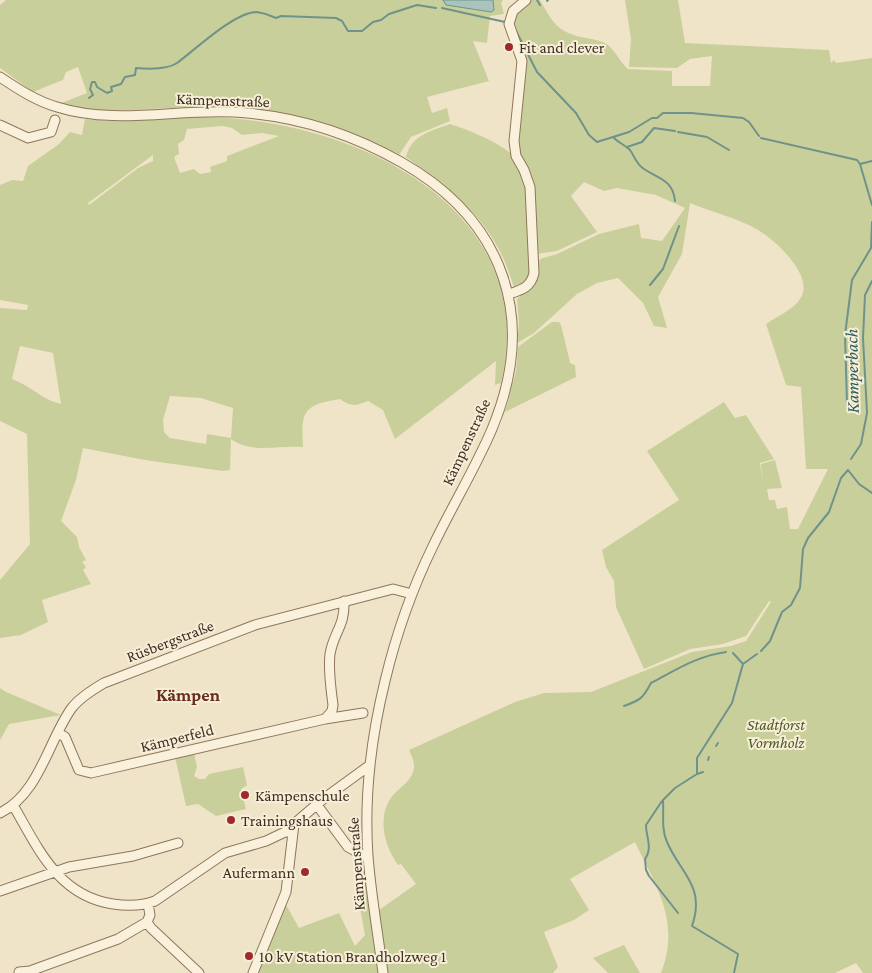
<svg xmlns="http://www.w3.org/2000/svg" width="872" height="973" viewBox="0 0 872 973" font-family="'Crimson Pro',serif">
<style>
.green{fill:#c9cf9b;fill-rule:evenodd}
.water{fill:#a9c4bc;stroke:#6f938a}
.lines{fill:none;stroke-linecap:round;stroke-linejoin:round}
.stream{stroke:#6f938a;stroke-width:2}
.minor-casing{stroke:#8d765c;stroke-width:11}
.minor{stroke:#faf1dc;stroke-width:9}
.poi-dot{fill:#9e2a2b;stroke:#f7eed8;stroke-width:2}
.labels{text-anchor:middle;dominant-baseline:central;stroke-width:4;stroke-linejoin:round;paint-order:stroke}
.poi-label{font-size:16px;fill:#3d2e20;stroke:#f7eed8;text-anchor:start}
.street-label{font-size:16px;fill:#3d2e20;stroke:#f7eed8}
.park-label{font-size:16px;font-style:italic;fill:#4d5a26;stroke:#f7eed8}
.water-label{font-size:18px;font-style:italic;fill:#2f5d5a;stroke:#f7eed8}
.neighbourhood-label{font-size:18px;font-weight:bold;fill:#6b2e1e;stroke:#f7eed8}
</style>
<rect width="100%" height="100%" fill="#f0e4c8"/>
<path class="green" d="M6,0H503L501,3L504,14L490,16L487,43L473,41L489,81L427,97L432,113L447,108L450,121L411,137L399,155C337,126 273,106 204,107C155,107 107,116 59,104L87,93L78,67L66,72L63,80L33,92L0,68V5Z
M527,0H540C553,23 558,33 586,38C593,39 602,41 608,45C616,52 620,62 628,69L672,71V86H710L712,56L690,59L677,68L629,67L631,39L625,0H678L685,43L829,50L831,63L834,60L836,63L872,58V973H863L856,963L835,973H661C681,921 656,887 635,842L570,879L589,910L574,920L544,932L558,967L553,973H386L379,910L416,884L401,864L398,865C383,844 376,813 395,793C401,787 410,781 413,772C416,764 412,757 409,750L515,702L544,693L591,692L692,652L731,646L746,641L771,602L769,601L746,636L723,644L690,649L644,669L616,607L614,581L606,567L602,550L679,500L647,451L724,402L735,418L746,415L774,459L760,463L763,481L761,464L775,460L782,488L767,489L769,500H775L777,509L787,507L790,529H798L828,469H806L801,387L786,385L766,324C776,317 794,309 800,299C816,277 775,240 758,230C738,218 711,212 690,203L682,254L658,297L667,328L654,326L643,303L618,278L597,283L577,294L534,333L517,343L519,323L517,299L532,287L540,259L557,254L599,234L639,224L641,238L662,241L685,208L656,195L617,188L604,191L584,182L571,196L597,232L557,251L536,254L534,217L517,150L525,63L511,19Z
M191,117C340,114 544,200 501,383L495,385L496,361L395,439L383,410L368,401C356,406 351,407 340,399C303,405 301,411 303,447C279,445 251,454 231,439L230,470L223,471L145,460L83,448L76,480L61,521L77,537L79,547L86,560L82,562L86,567L83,570L91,584L42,600L48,622L21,635L0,638V580L30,544L27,434L0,421V308L27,310L28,305L0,300V185L12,180L23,181L28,166L59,144L70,132L82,135L85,119L113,121ZM222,126L232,128L242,135L262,133L279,136L227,156V161L210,167L211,172L200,174L194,169L180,173L174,157L179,154L178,144L184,140L187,129ZM153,155V161L138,168L89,205L88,203ZM20,346L53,353L61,404C42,400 30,385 12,379ZM170,396L201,398L233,408L231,438L207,434L206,444L170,438L164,432L163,420Z
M450,124C466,129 505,144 515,158C537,189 530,236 532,272L526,283L514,288C496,223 458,195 406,157C411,135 431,131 450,124Z
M552,322H559L561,325L569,358L570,363L575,365L576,377L505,412L516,371L518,347Z
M0,688L6,692L61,715L9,724L0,740Z
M194,753L197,767L194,776L199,779H205L209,774L243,767L247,785L241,789L246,809L216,816L198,804L186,806L175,757Z
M357,855L366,860L380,973H259L261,968L260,961L284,901L299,928L339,913L355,946L365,935L358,897Z
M624,945L640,973H608L593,958Z"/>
<path class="water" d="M443,0H493L494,10L491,12L446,5Z"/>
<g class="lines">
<path class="stream" d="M537,0L540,5
M547,1L548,0
M442,8L505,22
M516,31L537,72L576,113L589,135L597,142L629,132L652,118H657L663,113H691L743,118L749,122L759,136
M89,98L93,95L90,89L92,82H95L97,87L107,93L112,91L111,87L121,84L125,77L135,75L136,68C148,69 167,70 177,63C195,50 234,12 257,12C264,13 270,15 276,18L281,16L336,18L342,21L348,31H362L373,22L381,20L389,14L417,5L436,8
M678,132L707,137L729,150
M614,138C619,143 625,145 630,150C635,157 636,164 644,169C659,179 673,180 675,201
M761,138L857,160L860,164L872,205
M627,147L642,142L654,128L675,131
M860,164L872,161
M650,285L663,269L679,226
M847,404L845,335L852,280L871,248L872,222
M851,459L861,444L867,413L863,338L865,295L872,281
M761,651L770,641L782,612L791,605L800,588L803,549L808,538L829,512L841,478L848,470L859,484L872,493
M733,653L743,664
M624,706C641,700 643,698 651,683C676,670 697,656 726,652
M716,746L718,743
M708,760L709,757
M697,774L703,772
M662,801L646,825C646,837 653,848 645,859L646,870L649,876L678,913
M734,973L738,954L692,926C706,886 680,873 667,842C661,829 664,814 663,800L675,788L697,774V758L732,703L743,664L757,654"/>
<defs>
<path id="minor" d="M0,77C18,89 36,101 57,107C114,125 175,109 233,112C292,115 350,133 401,162C505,221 538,319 492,429C475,469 452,506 433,546C412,589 396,635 385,681C371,738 364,798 368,856C371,895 378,934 383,973
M0,125L28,138L51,132L55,120
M509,294C522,290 531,287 534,273L530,187L524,170L516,156L514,141L522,61L509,24L513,11L526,0
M325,719L363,713
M58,733L65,737L79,770L91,773L325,719L332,711L333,705C331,689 328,670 330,654C334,631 345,627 344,601
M13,805C38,848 58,896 113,904C127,906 142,906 155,901L225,853L266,841L285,832H293
M317,805L348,847L368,858
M0,813C39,794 48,742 71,709C79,698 92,690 104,683L255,625L393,589L412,594
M0,891L69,867L133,856L178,843
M148,904L150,915L147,922L151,928L199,973
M19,972L30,971L118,939L147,922
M253,973L286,892L294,824L322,800L370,765"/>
</defs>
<use href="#minor" class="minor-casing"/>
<use href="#minor" class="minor"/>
</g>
<g class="poi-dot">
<circle cx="509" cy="47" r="5"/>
<circle cx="245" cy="795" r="5"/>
<circle cx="231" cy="820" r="5"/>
<circle cx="305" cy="872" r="5"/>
<circle cx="249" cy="956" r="5"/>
</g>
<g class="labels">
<g class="poi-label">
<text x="519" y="47">Fit and clever</text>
<text x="255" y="795">Kämpenschule</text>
<text x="241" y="820">Trainingshaus</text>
<text x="295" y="872" text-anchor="end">Aufermann</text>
<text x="259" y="956">10 kV Station Brandholzweg 1</text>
</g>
<g class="street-label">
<text transform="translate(223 100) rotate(2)">Kämpenstraße</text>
<text transform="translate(466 442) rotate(-65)">Kämpenstraße</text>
<text transform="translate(170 641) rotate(-21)">Rüsbergstraße</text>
<text transform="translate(177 738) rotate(-14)">Kämperfeld</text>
<text transform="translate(356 864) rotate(-94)">Kämpenstraße</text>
</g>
<g class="park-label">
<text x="776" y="724">Stadtforst<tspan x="776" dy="18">Vormholz</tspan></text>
</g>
<g class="water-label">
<text transform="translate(852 371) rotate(-91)">Kamperbach</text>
</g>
<g class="neighbourhood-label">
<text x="188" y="695">Kämpen</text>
</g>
</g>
</svg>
